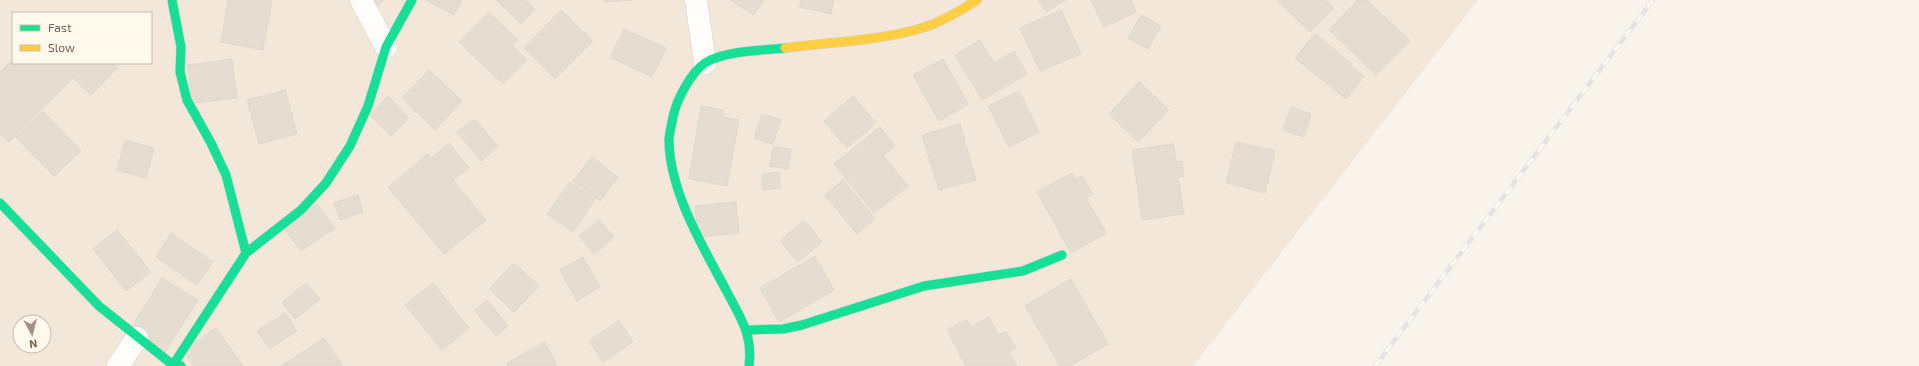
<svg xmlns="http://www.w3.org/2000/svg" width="1919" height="366" viewBox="0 0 1919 366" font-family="'Exo 2',sans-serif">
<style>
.residential{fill:#f2e7d8;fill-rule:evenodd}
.building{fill:#e5dcd2;stroke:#e1d7cd}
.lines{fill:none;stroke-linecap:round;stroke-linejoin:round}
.street-casing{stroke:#d7d1c9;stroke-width:23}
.fast-casing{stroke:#d7d0c8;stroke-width:10}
.slow-casing{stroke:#d7d0c8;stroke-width:10}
.street{stroke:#fefdfc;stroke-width:22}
.fast{stroke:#16e098;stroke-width:9}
.slow{stroke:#ffcf43;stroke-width:9}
.rail-casing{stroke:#e5e2e5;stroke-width:4.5}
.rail{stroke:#fff9ed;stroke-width:3;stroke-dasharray:9;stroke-linecap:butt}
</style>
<rect width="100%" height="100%" fill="#f8f4eb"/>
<path class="residential" d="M0,0H1478L1193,366H0ZM13,13H151V63H13ZM20,322H44V346H20Z"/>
<path class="building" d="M228,0H272L263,50L221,42Z
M369,0H384L377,7Z
M425,0H462L454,15Z
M496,0H525L535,9L521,24Z
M605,0H632L605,2Z
M730,0H764L754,15Z
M801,0H834L831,14L799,7Z
M1038,0H1066L1046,12Z
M1091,0H1131L1136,12L1104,27Z
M1277,0H1325L1334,8L1310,32Z
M1358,0H1367L1410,41L1376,75L1329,30Z
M561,10L593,41L555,79L524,48Z
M1061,10L1081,54L1040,71L1020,28Z
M489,12L518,40L512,45L527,60L503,84L459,42Z
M1141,15L1161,26L1148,49L1128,38Z
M624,29L666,48L652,77L610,57Z
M1315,34L1352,64L1351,66L1364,76L1346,99L1295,58Z
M980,40L994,63L1014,51L1027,74L982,100L955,55Z
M13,59V63H113L117,68L91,95L73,78L9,142L0,134V72Z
M232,59L237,98L192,103L188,65Z
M943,59L968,104L939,121L913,75Z
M429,70L462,101L435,130L402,98Z
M1139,82L1169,110L1138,142L1109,114Z
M285,90L297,134L259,144L247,100Z
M1019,91L1039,132L1009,147L988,106Z
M388,96L409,118L391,136L370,115Z
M853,96L876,123L847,148L824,121Z
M701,106L723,110L722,117L739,120L727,186L689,179Z
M1291,107L1311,114L1304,137L1283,130Z
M43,111L81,151L54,176L16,137Z
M762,114L781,120L773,144L754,138Z
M475,119L498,147L481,161L457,132Z
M960,124L976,180L939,190L922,135Z
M880,127L895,146L883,155L908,186L874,213L834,164Z
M125,140L154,148L146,178L117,170Z
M1236,142L1275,151L1265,193L1226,183Z
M449,143L469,168L453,180L486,220L444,254L388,187L428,154L432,158Z
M1173,144L1176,162L1182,161L1184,176L1178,177L1184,214L1142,220L1132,150Z
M773,147L791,149L788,169L770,166Z
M592,157L618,177L600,201L573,181Z
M779,172L780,188L763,190L762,174Z
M1072,173L1076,179L1082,176L1093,194L1086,198L1106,233L1071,253L1037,192Z
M843,180L875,219L857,234L825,195Z
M570,182L595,199L573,232L547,214Z
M358,195L363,212L340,220L334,203Z
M736,202L739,233L698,237L695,206Z
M317,204L335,228L301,251L283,227Z
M599,220L614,237L594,254L579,236Z
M804,220L822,242L798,262L780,241Z
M117,230L151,272L126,291L93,249Z
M171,233L213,262L197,285L156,257Z
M815,256L834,290L779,322L760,288Z
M583,257L600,287L577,301L560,270Z
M514,263L539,286L514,312L489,289Z
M162,278L198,300L165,352L130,330Z
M1071,279L1108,344L1070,366H1060L1025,306Z
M306,283L320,299L295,319L282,303Z
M433,283L469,328L442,350L405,305Z
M487,300L508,326L496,336L474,310Z
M285,313L297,331L270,349L257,331Z
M989,317L998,335L1006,331L1016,348L1009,352L1017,366H966L947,330L967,320L971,327Z
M619,321L633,342L603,362L589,341Z
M216,328L243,366H194L183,351Z
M324,338L343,366H281Z
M545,342L557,366H508L507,363Z"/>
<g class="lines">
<defs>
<path id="street" d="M361,0L386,47
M696,0L705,63
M118,366L137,338"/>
<path id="fast" d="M172,0L181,47L180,72L187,100L211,143L226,175L246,253
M0,203L99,306L173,365L181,366
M747,330L783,329L802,325L924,286L1023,271L1062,255
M173,365L246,253L301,210L326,183L350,146L368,106L386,47L412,0
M749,366C753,334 740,317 726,290C702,245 670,192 669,141C669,133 672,124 673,117C676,101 691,72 705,63C724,51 763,50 785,48"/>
<path id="slow" d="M785,48C830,42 879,41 922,28C942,22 960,11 977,0"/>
</defs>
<use href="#street" class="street-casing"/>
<use href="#fast" class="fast-casing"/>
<use href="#slow" class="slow-casing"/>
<use href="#street" class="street"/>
<use href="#fast" class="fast"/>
<use href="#slow" class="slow"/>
<defs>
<path id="rail" d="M1375,366L1653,0"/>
</defs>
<use href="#rail" class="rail-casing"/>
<use href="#rail" class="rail"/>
</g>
<rect x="12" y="12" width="140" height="52" fill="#fff9ed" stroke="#c9baab"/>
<rect x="20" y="25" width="20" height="6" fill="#16e098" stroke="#c9baab"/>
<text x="48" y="32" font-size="12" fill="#785c49">Fast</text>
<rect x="20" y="45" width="20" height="6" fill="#ffcf43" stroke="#c9baab"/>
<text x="48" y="52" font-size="12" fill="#785c49">Slow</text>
<g transform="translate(32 334) rotate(173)"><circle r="19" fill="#fff9ed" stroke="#c9baab"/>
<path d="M0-3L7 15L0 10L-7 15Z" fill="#a59182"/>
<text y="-6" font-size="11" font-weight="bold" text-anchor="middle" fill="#785c49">N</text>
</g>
</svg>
